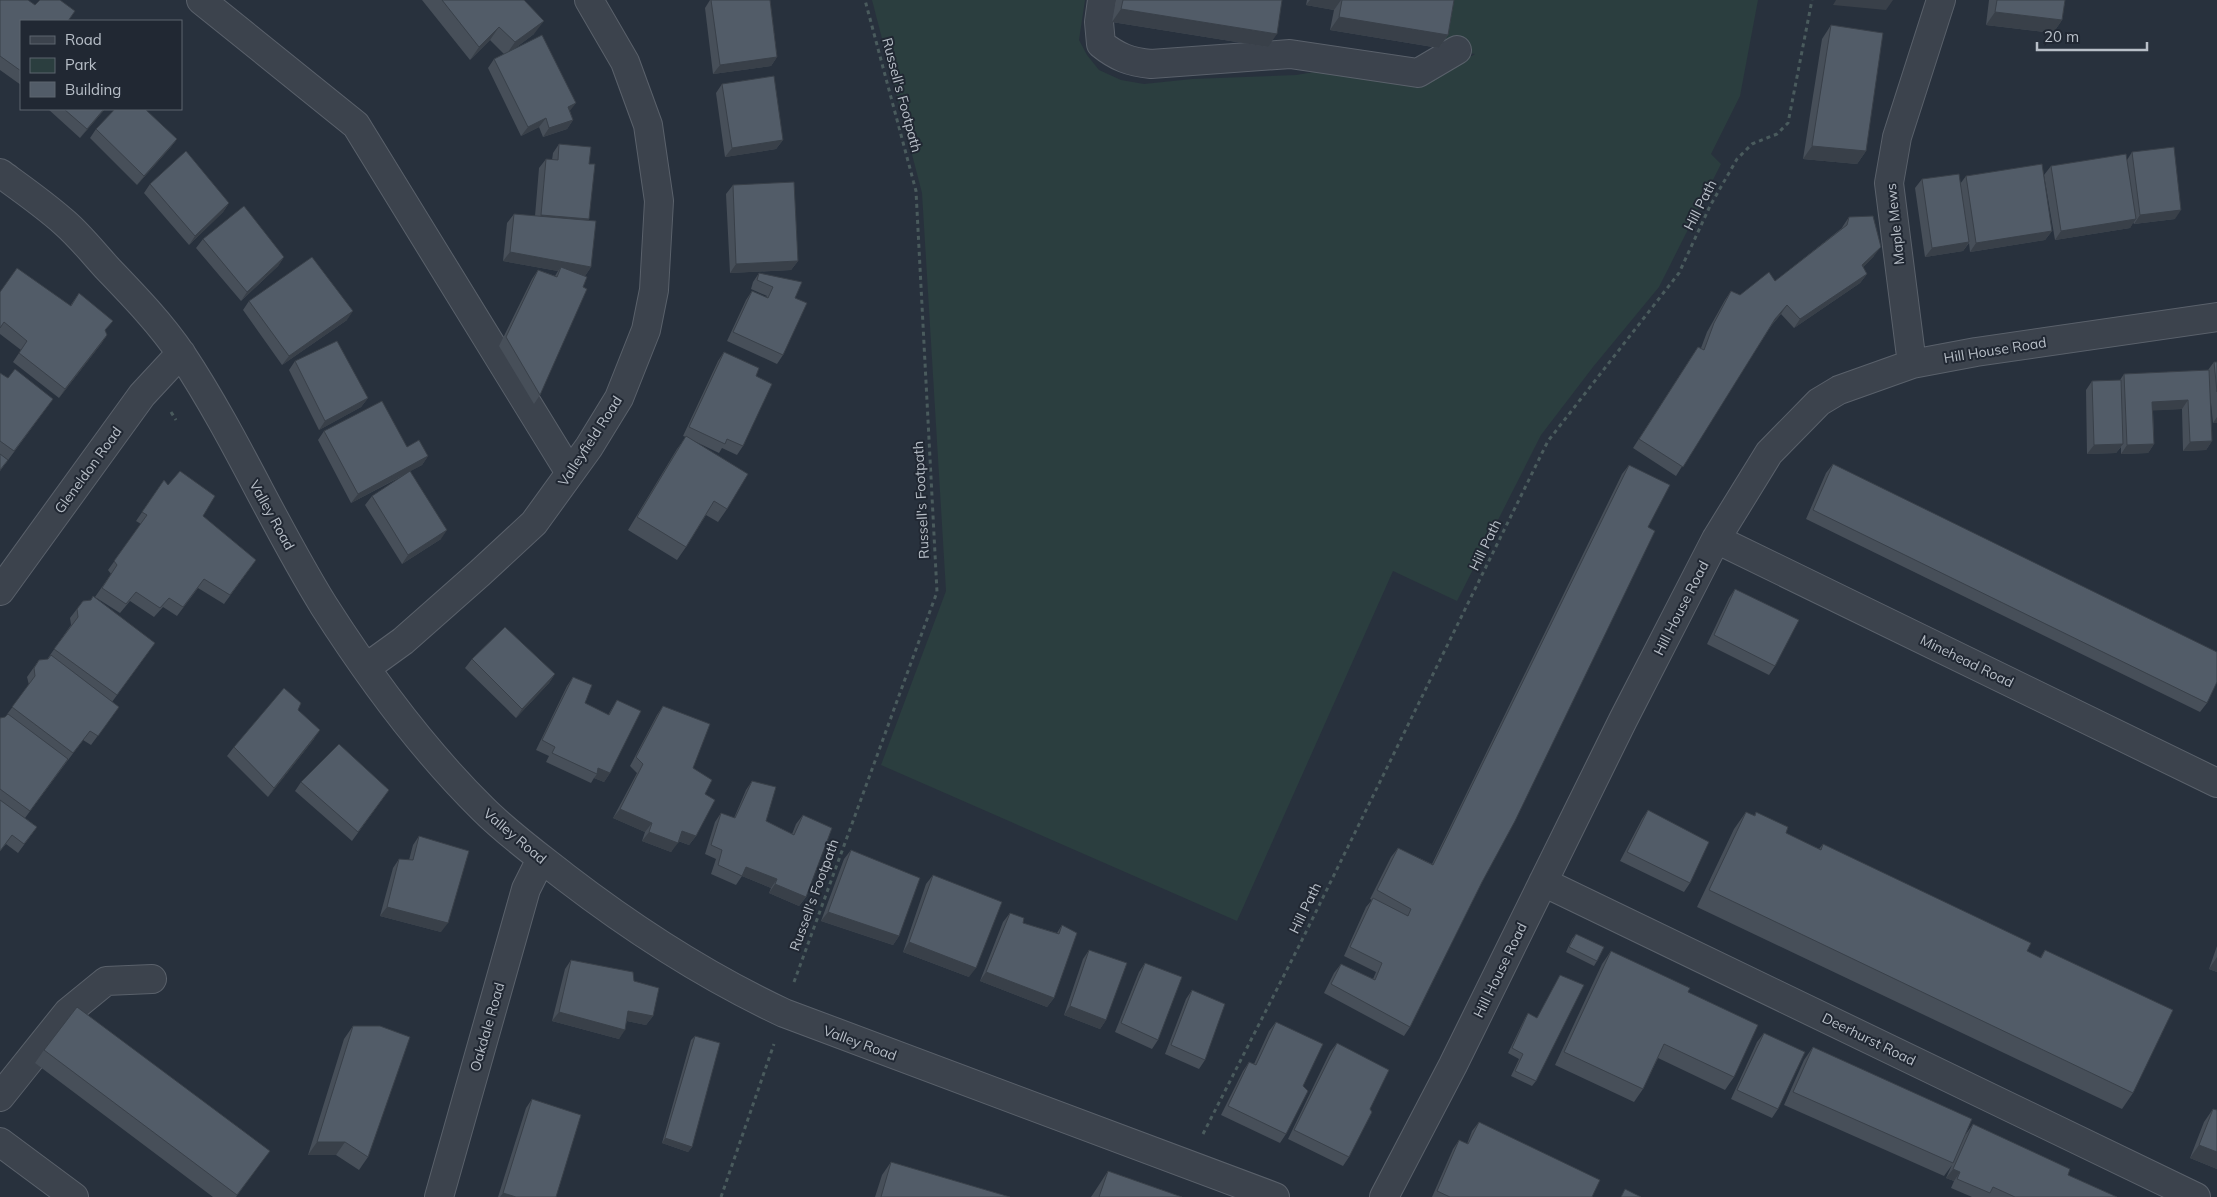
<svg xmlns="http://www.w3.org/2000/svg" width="2217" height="1197" viewBox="0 0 2217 1197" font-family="Mulish,sans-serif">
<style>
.green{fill:#2b3e3f}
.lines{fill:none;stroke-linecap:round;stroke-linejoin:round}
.minor-casing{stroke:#5a616b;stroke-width:30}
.path{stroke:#4a5b5d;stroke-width:3;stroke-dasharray:4 4;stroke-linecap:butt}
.minor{stroke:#3c434d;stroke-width:28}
.wall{fill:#474f59}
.shaded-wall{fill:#394049}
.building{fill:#525c68;stroke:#394049}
.labels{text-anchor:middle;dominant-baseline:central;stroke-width:4;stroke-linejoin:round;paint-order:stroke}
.street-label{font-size:14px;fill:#b8bfc8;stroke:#212833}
</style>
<rect width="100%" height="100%" fill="#28313d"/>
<path class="green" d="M872,0H1085L1079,40L1087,55L1099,70L1121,80L1144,84L1192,79L1296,75L1326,70L1431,80L1475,54L1439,48L1447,0H1758L1740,96L1711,154L1721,164L1659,287L1593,367L1541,435L1457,601L1393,571L1237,921L881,765L946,591L922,193Z"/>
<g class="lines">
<defs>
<path id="minor" d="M201,0L356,125L570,473
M1102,0L1099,22L1101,44C1117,57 1130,62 1151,64L1290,54L1418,73L1457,50
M0,173C22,189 45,205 65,223C81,237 95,255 109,270C135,297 161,324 182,355C235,435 273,524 324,606C370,678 422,749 483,809C508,834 537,855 565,877C634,930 705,976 784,1013L1275,1197
M1912,364L1889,183L1897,137L1941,0
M1716,539L2217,783
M0,591L142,395L181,353
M367,667L403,641L480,573L534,523L589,447L619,398L646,330L654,290L659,201L648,125L625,62L589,0
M1543,882L2196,1197
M0,1097L68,1012L106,981L152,979
M0,1142L74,1197
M439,1197L526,889L541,859
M1384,1197L1453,1065L1623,720L1716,539L1769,453L1819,402L1839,390L1912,364L1976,352L2217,317"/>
</defs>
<use href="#minor" class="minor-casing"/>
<path class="path" d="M171,412L176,420
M794,982L937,592L916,191L865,0
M1203,1134L1301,942L1548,441L1679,273L1710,206L1737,159L1752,144L1777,134L1788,123L1812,0
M721,1197L774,1044"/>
<use href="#minor" class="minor"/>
</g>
<path class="wall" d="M0,0L35,5L21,21V85L0,70Z
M422,0H524L534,34L514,49L570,111L573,120L567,129L543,137L539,127L521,136L488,68L494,59L504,54L490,40L470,60Z
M710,0H770L777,57L771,66L713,74L705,8Z
M1116,0H1282L1268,47L1112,22Z
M1307,0H1454L1448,35L1439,48L1330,30L1334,10L1306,5Z
M1989,0H2065L2062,20L2053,33L1986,25Z
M1831,25L1866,151L1857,164L1803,159L1822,39Z
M722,84L783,140L776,149L725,157L716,93Z
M48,109H105L80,138Z
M96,129L177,139L170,148L137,185L90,138Z
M559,144L589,164V219L588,221L591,267L585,276L540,395L534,404L499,346L532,279L538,270L555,276L558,271L503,261L507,223L514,214L535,216L539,168L546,159L552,160L553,153Z
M2132,152L2175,219L2134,224L2133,222L2130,228L2055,240L2044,175L2051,166L2127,160Z
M1966,176L2052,231L2045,240L1970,252L1969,243L1963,251L1925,257L1915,188L1922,179L1960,184Z
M150,184L229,203L223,212L189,245L144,193Z
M733,185L798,261L791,270L730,273L726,194Z
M1849,217L1874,256L1863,267L1867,274L1860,283L1794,328L1781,314L1771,326L1676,476L1633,448L1692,356L1698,347L1701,348L1707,332L1725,300L1731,291L1740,295L1775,281L1842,228L1843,226Z
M203,239L284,257L278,266L241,301L196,248Z
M759,273L795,298L783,355L777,364L727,341L746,300L752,291L766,297L767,296L751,289L753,282Z
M0,292L70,306L79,293L105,331L107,335L101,344L59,398L13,362L21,350L0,334Z
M249,301L347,320L282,365L243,310Z
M724,352L743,446L737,455L722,448L719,453L692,440L727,509L718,522L706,515L686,547L677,560L628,530L677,449L686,437L683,436L718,361Z
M295,361L368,398L361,407L319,430L289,370Z
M2214,362H2217V423H2213L2210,393L2212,441L2206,450L2183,451L2182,409L2153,410L2154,444L2148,453L2121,454V447L2116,453L2087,454L2086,390L2092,381L2120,380L2124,374L2208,370Z
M0,373L8,378L53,399L0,471Z
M324,431L407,447L428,456L422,465L410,471L441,539L402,564L365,505L372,496L410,472L351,503L318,440Z
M1833,464L2207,703L2200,712L1806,519L1826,473Z
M1629,465L1648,527L1482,882L1410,1027L1404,1036L1324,993L1334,973L1341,964L1373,979L1376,972L1344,956L1366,907L1372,900L1370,899L1391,857L1398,848L1432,864L1622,474Z
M164,480L168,485L203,516L256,560L224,604L198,588L177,616L163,607L154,617L130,601L120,613L95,597L111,574L108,570L141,524L136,521Z
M1735,589L1775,666L1769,675L1707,644L1729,598Z
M83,601L155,643L112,702L119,707L91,745L83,740L25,818L37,827L18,853L6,844L0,851V718L5,717L29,685L27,677L39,660L48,659L49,658H48L71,625L70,618Z
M472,659L555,674L549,683L516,718L465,668Z
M573,677L585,703L608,715L617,700L610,773L604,782L594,778L591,783L546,762L549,756L536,750L567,686Z
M663,706L705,794L696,836L689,845L678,841L671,852L642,841L645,832L613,818L637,773L630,766L657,715Z
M298,710L314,739L268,797L227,756L234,747Z
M752,781L766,821L792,834L796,824L803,815L806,897L799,906L769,893L771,888L742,876L736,885L711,874L716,859L705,854L715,822L721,813L734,818L746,790Z
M301,782L389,790L352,841L295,791Z
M1648,810L1690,883L1684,892L1620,861L1642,819Z
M1746,812L1754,816L1756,812L1786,833L1819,849L1823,844L2040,958L2045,950L2133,1093L2122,1109L1697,907L1734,829Z
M419,836L441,932L380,916L393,868L399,859L409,860L413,845Z
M851,850L899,936L893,945L821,921L844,859Z
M933,875L969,977L903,952L926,884Z
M1010,913L1023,923L1057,933L1062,925L1054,998L1047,1007L980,981L1003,922Z
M1576,934L1597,961L1594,966L1566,952L1572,939Z
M2217,946V972L2209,969Z
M1089,950L1106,1020L1100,1029L1064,1015L1083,959Z
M1611,951L1734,1077L1725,1090L1658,1058L1643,1089L1634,1102L1555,1065L1602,964Z
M571,960L634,981L653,1016L646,1025L627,1021L619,1039L552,1021L565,969Z
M1145,963L1158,1040L1152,1049L1115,1032L1139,972Z
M1560,975L1536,1081L1532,1086L1511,1076L1519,1059L1508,1053L1525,1018L1528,1013L1537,1018Z
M1192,990L1205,1060L1199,1069L1165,1054L1186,999Z
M1276,1022L1303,1086L1286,1134L1280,1143L1221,1115L1243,1071L1249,1062L1254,1064L1269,1031Z
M353,1026L368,1157L359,1170L336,1155H308L344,1039Z
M1764,1033L1778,1109L1772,1118L1731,1099L1757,1042Z
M695,1036L692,1147L688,1152L662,1143L691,1040Z
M1337,1043L1370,1109L1349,1157L1343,1166L1288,1139L1330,1052Z
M1813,1047L1966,1134L1973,1124L2068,1175L2117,1197H1972L1951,1188L1954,1181L1946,1178L1952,1165L1944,1176L1784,1105L1804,1060Z
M44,1050L260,1164L236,1197H213L35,1063Z
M532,1099L556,1197H498L526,1108Z
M2213,1109L2217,1110V1169L2190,1158L2204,1122Z
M1479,1122L1592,1197H1432L1453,1149L1459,1140L1467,1144L1472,1131Z
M891,1162L1010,1197H875L882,1175Z
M1108,1171L1182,1197H1091L1093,1194Z"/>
<path class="shaded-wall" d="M1310,0H1341L1334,10L1306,5Z
M1836,0H1893L1886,10L1833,5Z
M1121,9L1277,34L1268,47L1112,22Z
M1995,12L2062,20L2053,33L1986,25Z
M1339,17L1448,35L1439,48L1330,30Z
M544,21L534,34L506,55L515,42Z
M499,27L490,40L470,60L479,47Z
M777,57L771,66L713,74L720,65Z
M576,103L569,112L568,107Z
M104,109H105L80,138L87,129Z
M546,118L539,127L521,136L528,127Z
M573,120L567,129L543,137L549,128Z
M177,139L170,148L137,185L144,176Z
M783,140L776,149L725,157L732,148Z
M1812,146L1866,151L1857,164L1803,159Z
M229,203L223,212L189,245L195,236Z
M2181,210L2175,219L2134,224L2140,215Z
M541,215L589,219L583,228L534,224Z
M2136,219L2130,228L2055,240L2061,231Z
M2052,231L2045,240L1970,252L1976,243Z
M1969,242L1963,251L1925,257L1932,248Z
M1881,247L1874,256L1856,274L1862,265Z
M510,252L591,267L585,276L561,267L558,271L503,261Z
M284,257L278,266L241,301L247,292Z
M798,261L791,270L730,273L736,264Z
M1867,274L1860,283L1794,328L1800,319Z
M1787,305L1781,314L1769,328L1775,319Z
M353,311L347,320L282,365L289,356Z
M107,335L101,344L59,398L65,389Z
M368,398L361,407L319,430L325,421Z
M2188,400L2182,409L2146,411L2152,402Z
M2217,417V423H2213Z
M2212,441L2206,450L2183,451L2190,442Z
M2123,444L2116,453L2087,454L2094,445Z
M2154,444L2148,453L2121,454L2127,445Z
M428,456L422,465L351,503L358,494Z
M447,530L441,539L402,564L408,555Z
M555,674L549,683L516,718L522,709Z
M320,730L314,739L268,797L274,788Z
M598,768L610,773L604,782L594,778L597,774Z
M620,809L652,823L645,832L613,818Z
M682,831L696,836L689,845L676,840Z
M649,832L678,843L671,852L642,841Z
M746,867L777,879L771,888L742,876Z
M775,884L806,897L799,906L769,893Z
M387,907L448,923L441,932L380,916Z
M828,912L899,936L893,945L821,921Z
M909,942L976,968L969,977L903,952Z
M2217,957V972L2209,969Z
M986,972L1054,998L1047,1007L980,981Z
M1070,1006L1106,1020L1100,1029L1064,1015Z
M628,1011L653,1016L646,1025L622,1020Z
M559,1012L625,1030L619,1039L552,1021Z
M665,1138L692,1147L688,1152L662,1143Z
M317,1142H345L336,1155H308Z
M2199,1145L2217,1152V1169L2190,1158Z
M1953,1169L1960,1172L1954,1181L1946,1178Z
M503,1193L516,1197H500Z"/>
<path class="building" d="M0,0H28L35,5L40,0H60L75,11L68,21H21V71L0,56Z
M442,0H524L544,21L515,42L499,27L479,47Z
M711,0H770L777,57L720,65Z
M1123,0H1282L1277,34L1121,9Z
M1342,0H1454L1448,35L1339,17Z
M1997,0H2065L2062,20L1995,12Z
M1831,25L1883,33L1866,151L1812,146Z
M542,35L576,103L568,107L573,120L549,128L546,118L528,127L494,59Z
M774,76L783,140L732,148L722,84Z
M64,109H104L87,129Z
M115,109H145L177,139L144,176L96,129Z
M559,144L591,147L589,164H595L589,219L541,215L546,159L558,160Z
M2174,147L2181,210L2140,215L2132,152Z
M186,151L229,203L195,236L150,184Z
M2126,154L2136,219L2061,231L2051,166Z
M2042,164L2052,231L1976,243L1966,176Z
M1959,174L1969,242L1932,248L1922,179Z
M794,182L798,261L736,264L733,185Z
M244,206L284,257L247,292L203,239Z
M514,214L596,221L591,267L510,252Z
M1873,216L1881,247L1862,265L1867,274L1800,319L1787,305L1775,319L1683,467L1639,439L1698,347L1704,350L1714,323L1731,291L1740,295L1769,272L1775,281L1847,225L1849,217Z
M312,257L353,311L289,356L249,301Z
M561,267L587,277L583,287L587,289L540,395L506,337L538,270L557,277Z
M17,268L71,306L79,293L113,321L105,330L107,335L65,389L19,353L27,341L4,322L0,328V292Z
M759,273L802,282L795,298L807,303L783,355L733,332L752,291L768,298L773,287L757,280Z
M337,341L368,398L325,421L295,361Z
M724,352L759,368L756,376L772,384L743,446L727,439L725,444L689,427Z
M2214,362H2217V392Z
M15,369L53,399L14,451L0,441V373L8,378Z
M2209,370L2212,441L2190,442L2188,400L2152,402L2154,444L2127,445L2124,374Z
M2121,380L2123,444L2094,445L2092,381Z
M382,401L407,447L419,440L428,456L358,494L324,431Z
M686,436L748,474L727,509L714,501L686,547L637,517Z
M0,454L8,460L0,470Z
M1833,464L2217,652V682L2207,703L1813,510Z
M1629,465L1670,485L1648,527L1655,531L1515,821L1482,882L1410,1027L1331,984L1341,964L1375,980L1382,963L1350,947L1373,898L1408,916L1411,909L1377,890L1398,848L1433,865Z
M180,471L215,496L203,516L256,560L230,595L204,579L183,607L169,598L160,608L136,592L126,604L102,588L117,565L114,561L147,515L142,512L164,480L168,485Z
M410,471L447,530L408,555L372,496Z
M1735,589L1799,620L1775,666L1714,635Z
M93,596L155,643L117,695L54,649L78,617L77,609L83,601L91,600Z
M505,627L555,674L522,709L472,659Z
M51,655L119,707L98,736L90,731L73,753L12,707L35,676L34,668L39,660L48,659Z
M573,677L592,685L585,703L609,715L617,700L641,711L610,773L598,768L597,774L552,753L555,747L542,740Z
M284,688L301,703L298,710L320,730L274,788L234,747Z
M663,706L710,724L693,768L712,780L705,794L715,800L696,836L682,831L678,843L649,832L652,823L620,809L643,764L636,757Z
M8,714L68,759L30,811L0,789V718L5,717Z
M339,744L389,790L358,832L301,782Z
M752,781L776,787L766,821L794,835L803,815L832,828L806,897L775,884L777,879L746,867L742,876L718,865L722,850L711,845L721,813L735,818Z
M0,800L37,827L24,844L12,835L0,851Z
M1648,810L1709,842L1690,883L1627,852Z
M1746,812L1755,816L1756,812L1788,827L1786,833L1821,850L1823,844L2031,943L2027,951L2041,958L2045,950L2173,1010L2133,1093L1709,890Z
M419,836L469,851L448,923L387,907L399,859L413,860Z
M851,850L920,878L899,936L828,912Z
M933,875L1002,902L976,968L909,942Z
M1010,913L1024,918L1023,923L1059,934L1062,925L1077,933L1054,998L986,972Z
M1576,934L1604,947L1597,961L1569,947Z
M1089,950L1127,963L1106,1020L1070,1006Z
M1611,951L1690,988L1688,992L1758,1025L1734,1077L1664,1044L1643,1089L1564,1052Z
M571,960L633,972L634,981L659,988L653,1016L628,1011L625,1030L559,1012Z
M1145,963L1182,977L1158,1040L1121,1023Z
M1560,975L1584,985L1536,1081L1515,1071L1523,1054L1512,1048L1528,1013L1537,1018Z
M1192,990L1225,1004L1205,1060L1171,1045Z
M77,1007L270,1151L237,1195L44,1050Z
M1276,1022L1323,1044L1303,1086L1308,1091L1286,1134L1228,1106L1249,1062L1256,1065Z
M353,1026H380L410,1037L368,1157L345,1142H317Z
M1764,1033L1805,1052L1778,1109L1737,1090Z
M695,1036L720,1043L692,1147L665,1138Z
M1337,1043L1389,1070L1370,1109L1372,1112L1349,1157L1294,1130Z
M1813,1047L1972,1119L1953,1163L1793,1092Z
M532,1099L581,1115L556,1197H516L503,1193Z
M2213,1109L2217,1110V1152L2199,1145Z
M1479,1122L1600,1180L1592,1197H1450L1437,1191L1459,1140L1468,1144Z
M1973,1124L2070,1169L2068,1175L2117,1197H2015L1993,1187L1990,1193L1957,1179L1960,1172L1953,1169Z
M891,1162L1010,1197H881Z
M1108,1171L1182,1197H1099Z
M1625,1189L1641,1197H1621Z"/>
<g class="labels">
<g class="street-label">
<text transform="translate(902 95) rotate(75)">Russell's Footpath</text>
<text transform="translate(1700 205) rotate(-63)">Hill Path</text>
<text transform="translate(1895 224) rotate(-96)">Maple Mews</text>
<text transform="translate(1995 350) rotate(-9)">Hill House Road</text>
<text transform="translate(590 441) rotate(-57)">Valleyfield Road</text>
<text transform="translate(88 470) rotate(-54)">Gleneldon Road</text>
<text transform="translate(921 500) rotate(-93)">Russell's Footpath</text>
<text transform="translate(272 515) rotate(61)">Valley Road</text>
<text transform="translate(1485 545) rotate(-64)">Hill Path</text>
<text transform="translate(1681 608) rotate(-63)">Hill House Road</text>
<text transform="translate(1967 661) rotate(26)">Minehead Road</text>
<text transform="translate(515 836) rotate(40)">Valley Road</text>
<text transform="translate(814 895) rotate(-70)">Russell's Footpath</text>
<text transform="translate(1305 908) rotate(-64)">Hill Path</text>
<text transform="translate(1500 970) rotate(-64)">Hill House Road</text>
<text transform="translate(487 1027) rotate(-74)">Oakdale Road</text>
<text transform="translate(1869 1039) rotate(26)">Deerhurst Road</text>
<text transform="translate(860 1043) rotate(20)">Valley Road</text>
</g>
</g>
<rect x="20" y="20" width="162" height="90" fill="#212833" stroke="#5d646f"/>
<rect x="30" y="36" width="25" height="8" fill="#3c434d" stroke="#5d646f"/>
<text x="65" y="45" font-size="15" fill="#b8bfc8">Road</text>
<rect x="30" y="58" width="25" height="15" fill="#2b3e3f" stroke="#5d646f"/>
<text x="65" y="70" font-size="15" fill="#b8bfc8">Park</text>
<rect x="30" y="82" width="25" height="15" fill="#525c68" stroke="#5d646f"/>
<text x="65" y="95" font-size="15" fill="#b8bfc8">Building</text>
<path d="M2037 42v8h110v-8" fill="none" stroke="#b8bfc8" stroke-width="2.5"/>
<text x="2044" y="42" font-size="15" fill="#b8bfc8" stroke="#212833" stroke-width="4" paint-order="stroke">20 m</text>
</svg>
